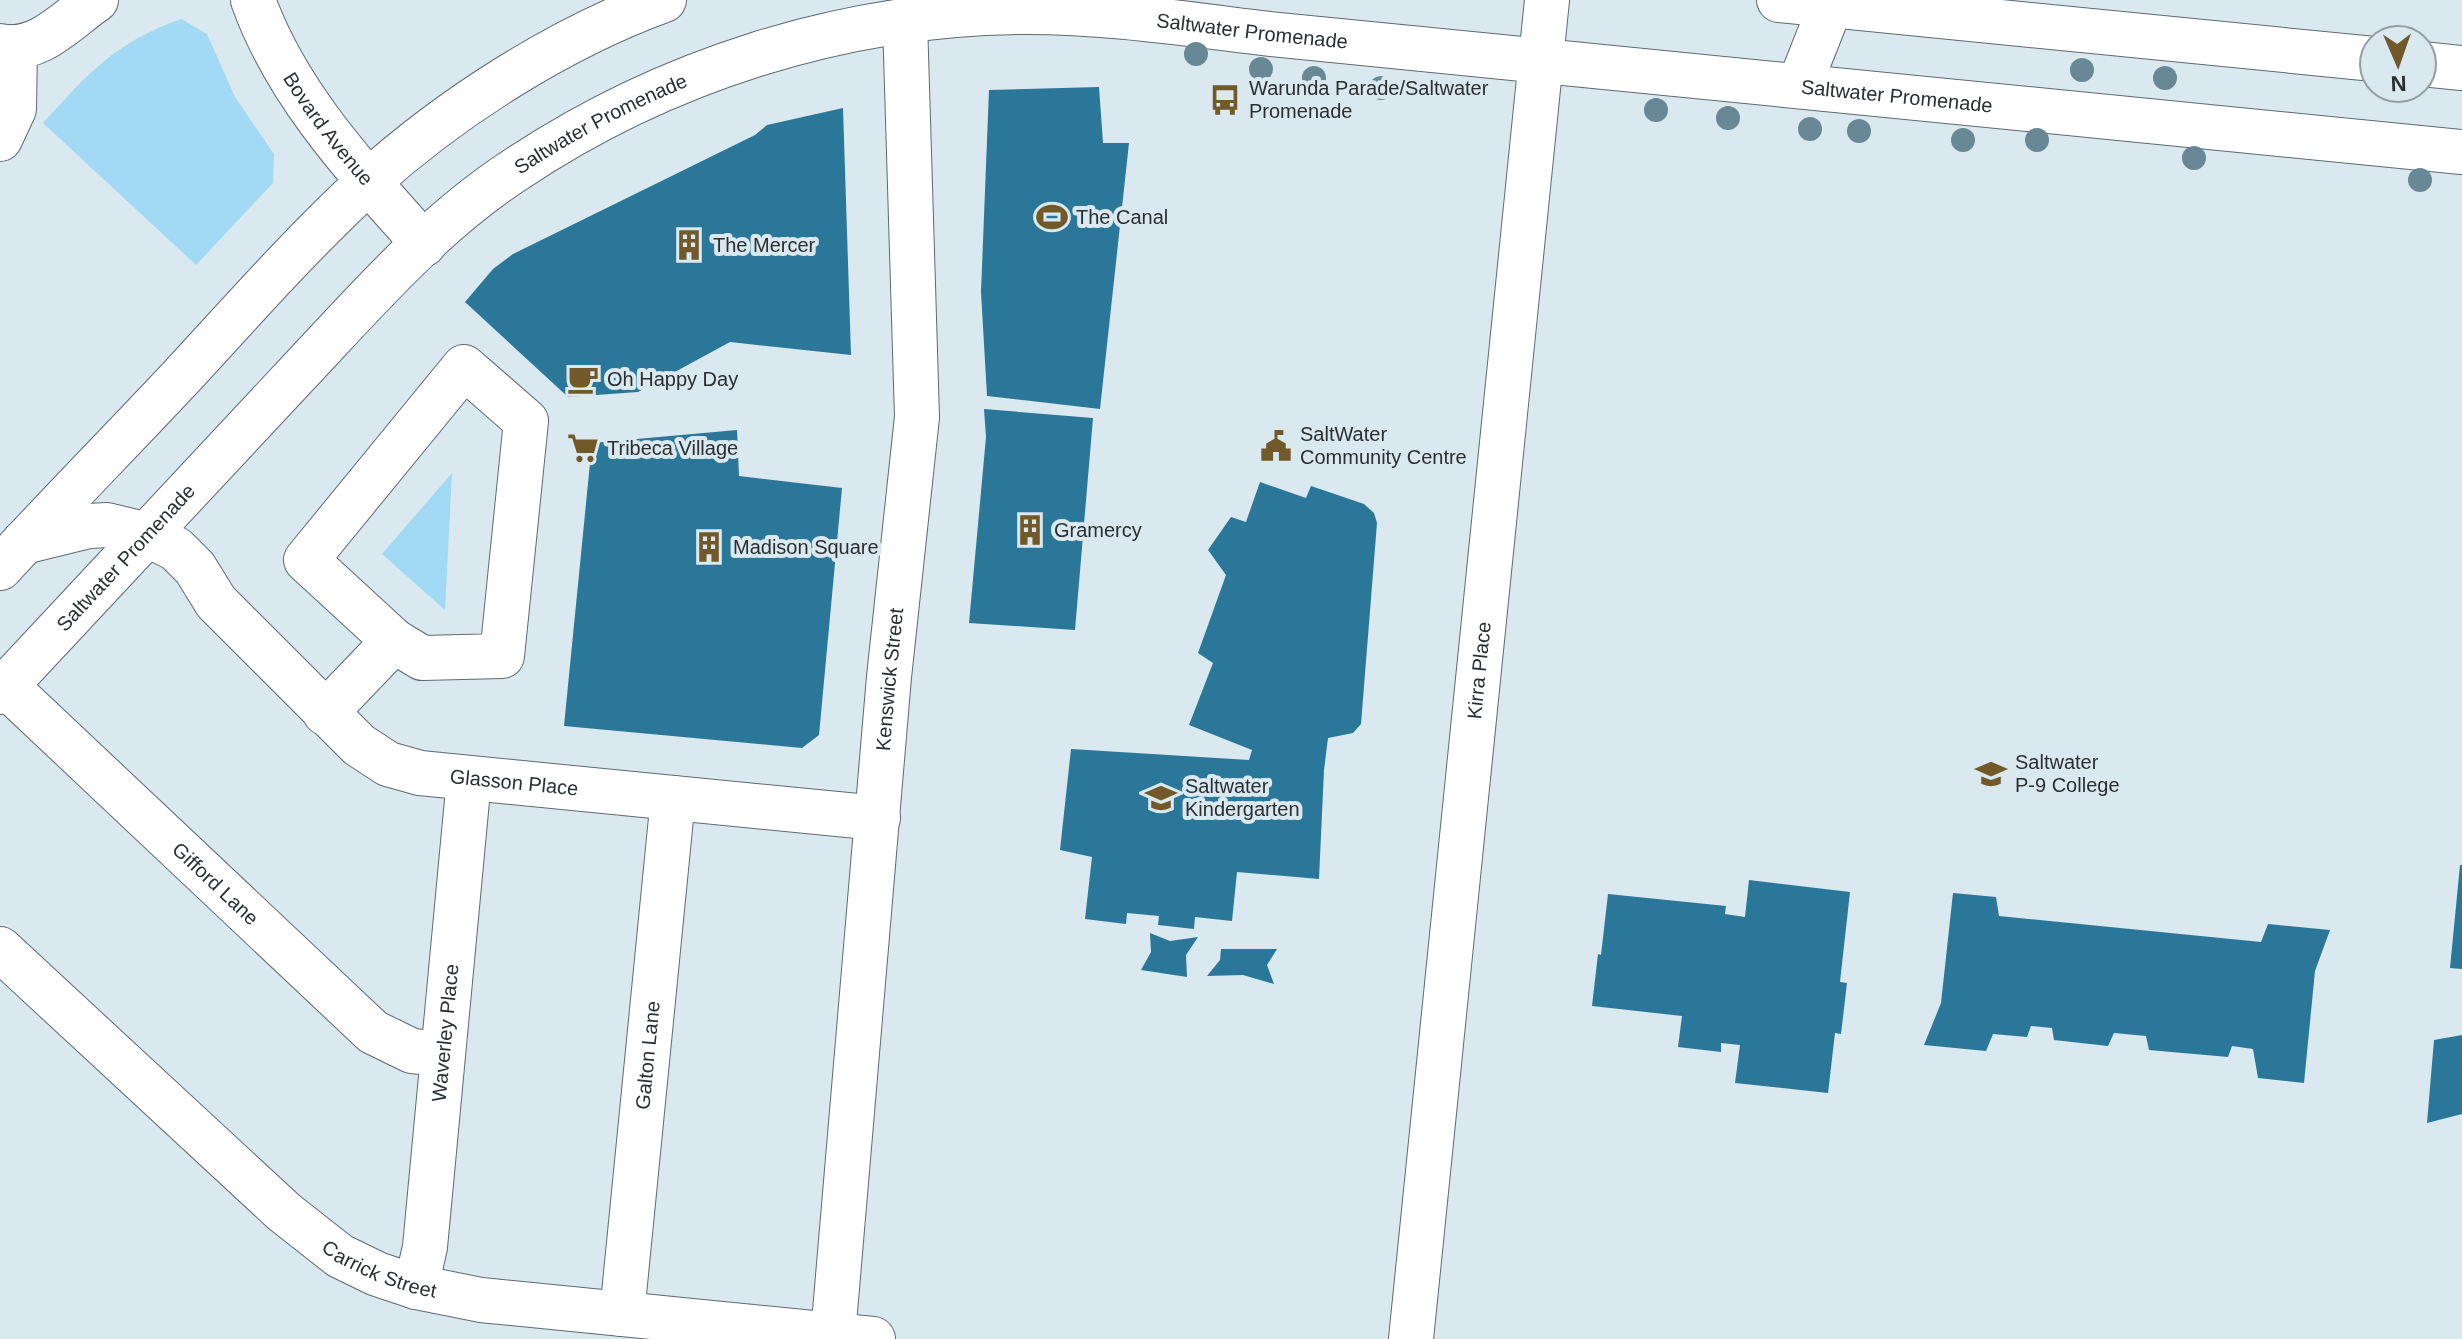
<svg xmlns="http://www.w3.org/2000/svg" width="2462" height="1339" viewBox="0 0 2462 1339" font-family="Arial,sans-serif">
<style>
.green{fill:#a2daf6}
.building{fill:#2a7799}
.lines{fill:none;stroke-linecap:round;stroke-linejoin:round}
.minor-casing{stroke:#5e6a71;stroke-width:46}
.minor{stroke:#fff;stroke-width:44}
.tree{fill:#698895}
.labels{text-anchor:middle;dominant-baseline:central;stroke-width:8;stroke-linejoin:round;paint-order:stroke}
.street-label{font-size:20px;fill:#2a2f32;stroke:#dae8ef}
.poi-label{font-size:20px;fill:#2a2f32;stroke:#dae8ef;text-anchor:start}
</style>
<rect width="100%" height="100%" fill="#dae8ef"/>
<path class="green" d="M181,19L207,34L235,97L274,154L273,183L196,265L43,123C89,73 114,43 181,19Z
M452,473L445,610L382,554Z"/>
<path class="building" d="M1099,87L1103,143H1129L1100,409L987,396L981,292L989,90Z
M843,108L851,355L730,342L638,392L568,397L465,302L493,269L513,254L755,135L767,125Z
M984,409L1093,418L1075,630L969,623L986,437Z
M737,430L739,476L842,488L819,735L802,748L564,726L592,443Z
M1260,482L1306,498L1311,486L1364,504L1374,513L1377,523L1361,724L1353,733L1328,738L1324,770L1319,879L1237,872L1232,921L1195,917L1194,929L1158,925L1159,916L1127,913L1126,924L1085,919L1092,857L1060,850L1071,749L1249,760L1252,750L1189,725L1213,663L1198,653L1226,575L1208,550L1231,517L1246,522Z
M2460,865H2462V969L2450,968Z
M1749,880L1850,892L1840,982L1847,983L1841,1034L1835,1033L1828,1093L1735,1083L1740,1045L1721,1043V1052L1678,1047L1682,1016L1592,1006L1598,954L1601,955L1608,894L1726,906L1725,914L1745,917Z
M1953,893L1996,897L1999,916L2261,942L2268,924L2330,930L2315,971L2304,1083L2258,1078L2253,1049L2232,1046L2228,1057L2149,1050L2146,1036L2114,1033L2108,1046L2054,1040L2052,1028L2031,1026L2027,1037L1993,1034L1986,1051L1924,1045L1941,1003Z
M1150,933L1170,941L1198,937L1186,955L1187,977L1141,970L1151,952Z
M1221,949H1277L1267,965L1274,984L1243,975L1207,976L1220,960Z
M2462,1035V1114L2427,1123L2434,1040Z"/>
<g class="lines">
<defs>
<g id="minor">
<path id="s1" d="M253,0C287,95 357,169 424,244"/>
<path d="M1779,0L2374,59"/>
<path d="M0,46C38,54 67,20 96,0"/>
<path d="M2422,64L2462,68"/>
<path d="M1799,86L1833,0"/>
<path d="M0,139L14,109L15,47"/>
<path d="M464,367L526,421L502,656L422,658L394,641L306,560Z"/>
<path id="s2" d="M24,542L89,526L107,525L148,535L176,549L195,568L216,602L359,745L388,764L420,773L878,818"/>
<path d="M0,568C60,503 122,440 183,375C243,310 302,243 367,183C450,108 559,38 664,0"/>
<path id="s3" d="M6,686L373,1032L412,1051L442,1054"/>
<path id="s4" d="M0,692C100,586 198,479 298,373C365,302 432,224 515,170C663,71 841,14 1019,12C1103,11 1187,24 1270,34L2462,152"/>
<path d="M325,713L394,641"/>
<path id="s5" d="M0,949L284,1212L340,1256L377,1274L416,1287L481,1300L873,1339"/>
<path id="s6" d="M416,1287L425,1247L469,779"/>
<path id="s7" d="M622,1314L673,798"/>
<path id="s8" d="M833,1335L889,677L917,417L905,21"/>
<path id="s9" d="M1411,1339L1547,0"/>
</g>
</defs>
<use href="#minor" class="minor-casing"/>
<use href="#minor" class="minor"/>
</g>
<g class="tree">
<circle cx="1196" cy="54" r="12"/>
<circle cx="1261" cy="69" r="12"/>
<circle cx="2082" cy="70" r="12"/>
<circle cx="1314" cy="78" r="12"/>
<circle cx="2165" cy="78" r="12"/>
<circle cx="1381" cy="88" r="12"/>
<circle cx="1656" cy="110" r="12"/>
<circle cx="1728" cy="118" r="12"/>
<circle cx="1810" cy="129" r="12"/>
<circle cx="1859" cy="131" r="12"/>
<circle cx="1963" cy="140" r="12"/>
<circle cx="2037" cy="140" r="12"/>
<circle cx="2194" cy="158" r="12"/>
<circle cx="2420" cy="180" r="12"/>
</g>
<defs>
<symbol id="bus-bare" viewBox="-9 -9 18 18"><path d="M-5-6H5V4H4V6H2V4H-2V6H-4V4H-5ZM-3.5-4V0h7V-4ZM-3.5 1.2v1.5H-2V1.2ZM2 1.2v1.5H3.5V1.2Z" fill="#72592a" stroke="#dae8ef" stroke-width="2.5" paint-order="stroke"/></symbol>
<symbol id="stadium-bare" viewBox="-9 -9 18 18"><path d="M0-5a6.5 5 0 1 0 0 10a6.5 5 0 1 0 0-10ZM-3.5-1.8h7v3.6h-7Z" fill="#72592a" stroke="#dae8ef" stroke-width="2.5" paint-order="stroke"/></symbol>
<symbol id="building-bare" viewBox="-9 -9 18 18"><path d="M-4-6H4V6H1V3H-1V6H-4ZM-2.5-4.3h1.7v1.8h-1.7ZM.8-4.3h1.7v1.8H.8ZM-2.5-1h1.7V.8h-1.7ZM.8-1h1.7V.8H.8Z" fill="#72592a" stroke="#dae8ef" stroke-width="2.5" paint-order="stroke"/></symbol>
<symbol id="cafe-bare" viewBox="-9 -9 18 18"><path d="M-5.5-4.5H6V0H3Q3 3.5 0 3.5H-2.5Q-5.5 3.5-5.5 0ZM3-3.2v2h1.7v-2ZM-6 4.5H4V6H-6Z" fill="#72592a" stroke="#dae8ef" stroke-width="2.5" paint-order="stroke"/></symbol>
<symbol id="civic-bare" viewBox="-9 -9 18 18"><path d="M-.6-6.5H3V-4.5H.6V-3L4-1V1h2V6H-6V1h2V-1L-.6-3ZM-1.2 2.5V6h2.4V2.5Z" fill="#72592a" stroke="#dae8ef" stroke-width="2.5" paint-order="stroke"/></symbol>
<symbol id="supermarket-bare" viewBox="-9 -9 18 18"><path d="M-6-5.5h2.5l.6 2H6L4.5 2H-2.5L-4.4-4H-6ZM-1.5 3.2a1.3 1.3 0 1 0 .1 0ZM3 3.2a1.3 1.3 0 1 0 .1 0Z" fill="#72592a" stroke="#dae8ef" stroke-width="2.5" paint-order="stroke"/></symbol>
<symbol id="school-bare" viewBox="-9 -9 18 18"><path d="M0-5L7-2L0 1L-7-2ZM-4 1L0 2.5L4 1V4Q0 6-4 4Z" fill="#72592a" stroke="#dae8ef" stroke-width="2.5" paint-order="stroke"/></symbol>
</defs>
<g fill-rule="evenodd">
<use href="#bus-bare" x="1203" y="78" width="44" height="44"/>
<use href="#stadium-bare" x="1030" y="195" width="44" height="44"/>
<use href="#building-bare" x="667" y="223" width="44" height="44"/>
<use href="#cafe-bare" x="561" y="357" width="44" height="44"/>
<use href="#civic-bare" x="1254" y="424" width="44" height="44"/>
<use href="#supermarket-bare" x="561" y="426" width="44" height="44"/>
<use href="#building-bare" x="1008" y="508" width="44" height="44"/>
<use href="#building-bare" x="687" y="525" width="44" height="44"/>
<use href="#school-bare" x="1969" y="752" width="44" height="44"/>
<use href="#school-bare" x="1139" y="776" width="44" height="44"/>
</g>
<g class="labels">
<g class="street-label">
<text stroke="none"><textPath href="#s4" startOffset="1504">Saltwater Promenade</textPath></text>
<text stroke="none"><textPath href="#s4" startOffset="2152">Saltwater Promenade</textPath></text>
<text stroke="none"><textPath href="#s4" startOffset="832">Saltwater Promenade</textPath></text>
<text stroke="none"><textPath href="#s1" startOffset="150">Bovard Avenue</textPath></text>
<text stroke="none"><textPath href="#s4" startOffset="184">Saltwater Promenade</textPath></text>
<text stroke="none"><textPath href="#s9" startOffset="672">Kirra Place</textPath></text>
<text stroke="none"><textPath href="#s8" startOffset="658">Kenswick Street</textPath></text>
<text stroke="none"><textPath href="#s2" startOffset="590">Glasson Place</textPath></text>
<text stroke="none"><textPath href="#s3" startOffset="288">Gifford Lane</textPath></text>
<text stroke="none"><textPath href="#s6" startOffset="256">Waverley Place</textPath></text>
<text stroke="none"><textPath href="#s7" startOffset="260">Galton Lane</textPath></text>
<text stroke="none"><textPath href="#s5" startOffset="500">Carrick Street</textPath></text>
</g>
<g class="poi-label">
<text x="1249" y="88">Warunda Parade/Saltwater<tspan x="1249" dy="23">Promenade</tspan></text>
<text x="1076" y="217">The Canal</text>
<text x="713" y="245">The Mercer</text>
<text x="607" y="379">Oh Happy Day</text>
<text x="1300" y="434">SaltWater<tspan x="1300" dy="23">Community Centre</tspan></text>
<text x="607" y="448">Tribeca Village</text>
<text x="1054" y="530">Gramercy</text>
<text x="733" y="547">Madison Square</text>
<text x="2015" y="762">Saltwater<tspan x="2015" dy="23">P-9 College</tspan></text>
<text x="1185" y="786">Saltwater<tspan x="1185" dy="23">Kindergarten</tspan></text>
</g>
</g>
<g transform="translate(2398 64) rotate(178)"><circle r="38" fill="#dae8ef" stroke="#949ea3" stroke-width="2"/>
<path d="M0-6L14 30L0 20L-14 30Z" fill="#72592a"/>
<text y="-12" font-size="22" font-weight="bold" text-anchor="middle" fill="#2a2f32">N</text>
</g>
</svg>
